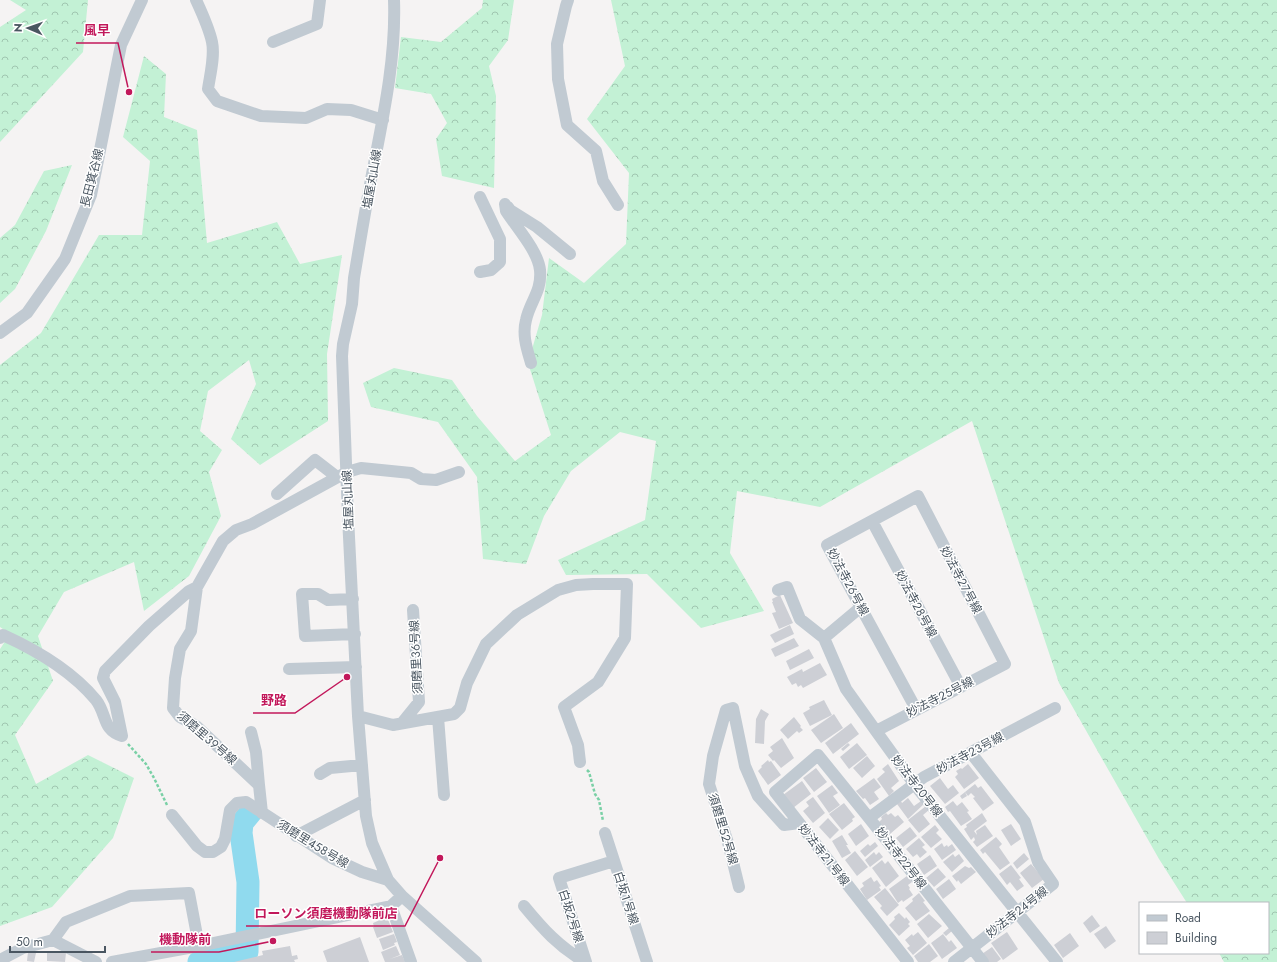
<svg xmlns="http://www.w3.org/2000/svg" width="1277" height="962" viewBox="0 0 1277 962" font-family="Jost,'Noto Sans JP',sans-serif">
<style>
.forest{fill:url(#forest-crowns)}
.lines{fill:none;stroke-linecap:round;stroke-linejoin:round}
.river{stroke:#90daee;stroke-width:23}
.building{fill:#cdcfd5}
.path{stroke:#7ad0a6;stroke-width:2.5;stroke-dasharray:3 2;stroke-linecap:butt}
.minor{stroke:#c1cad2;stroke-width:12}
.labels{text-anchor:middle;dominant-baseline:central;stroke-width:3;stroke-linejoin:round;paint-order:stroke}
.street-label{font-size:12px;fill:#4a5661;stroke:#fff}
.leader{fill:none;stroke:#c2185b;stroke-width:1.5}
.callout-dot{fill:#c2185b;stroke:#fff;stroke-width:1.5}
.callout-label{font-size:13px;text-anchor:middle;font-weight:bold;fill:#c2185b;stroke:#fff;stroke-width:3;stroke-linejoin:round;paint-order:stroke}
</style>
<defs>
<pattern id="forest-crowns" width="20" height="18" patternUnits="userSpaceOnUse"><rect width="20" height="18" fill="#c3f1d5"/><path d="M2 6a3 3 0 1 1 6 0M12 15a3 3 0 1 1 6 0" fill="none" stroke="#a0c6b0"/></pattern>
</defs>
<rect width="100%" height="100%" fill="#f5f3f3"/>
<path class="forest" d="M10,0H88L83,52L0,142V27L26,10Z
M483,0H514L508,40L489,66L496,96L494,188L442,176L436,139L447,123L431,94L395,88L401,37L441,42L482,8Z
M611,0H1277V962H1224L1219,953H1268V903H1187L1159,859L1059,683L972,421L820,507L737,491L730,553L764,611L701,628L647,574L566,575L558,560L645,520L656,441L620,432L571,471L544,516L526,564L483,559L477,477L438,422L371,407L363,383L394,368L452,380L477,416L515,461L551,435L528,363L542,315L549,258L584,283L626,244L629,173L587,119L625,66Z
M144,56L166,74L164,117L197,130L207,243L277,222L300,264L342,255L327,354L328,421L260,465L231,439L256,384L249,360L208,391L200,431L222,450L209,472L221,516L189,576L144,611L134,562L64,592L38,636L53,681L15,735L36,784L88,755L134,778L113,838L52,907L0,926V649L10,634L0,627V365L41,333L99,235H142L150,161L123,137Z
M72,165L46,231L15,289L0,303V238L15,225L44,171Z"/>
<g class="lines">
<path class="river" d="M199,962L205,959L247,952L248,882L241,833L242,823L251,812"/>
</g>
<path class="building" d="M780,595L793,623L779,629L772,613L776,612L772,602H773L772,599Z
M790,625L794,634L775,643L770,635Z
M794,638L799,646L775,657L771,649Z
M809,649L814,658L790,670L786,661Z
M820,663L827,675L803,688L801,685L798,687L796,683L792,685L787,677L802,669L803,672Z
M824,700L832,715L810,726L803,713L810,709L809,707Z
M761,709L769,714L765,721L764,744L755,743L756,719Z
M834,714L843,728L821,743L811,730Z
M794,717L801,726L800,727L803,730L799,733L797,731L788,739L780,730Z
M851,723L859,734L833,754L825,743Z
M782,738L794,758L781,768L774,760L773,761L768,755L773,751L770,747Z
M848,743L850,745L843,751L841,749Z
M857,743L867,755L849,769L840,757Z
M867,756L875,766L862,778L853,768Z
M768,760L769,762L771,761L781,775L768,785L758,771L762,767L761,766Z
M888,764L899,781L891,788L894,791L889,796L877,779L885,772L882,769Z
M968,764L979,778L964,789L955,777L958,774L956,771L961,768L962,769Z
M816,768L827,782L814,792L803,778Z
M874,778L881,787L874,792L879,799L870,805L865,798L863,799L856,791Z
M940,778L948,789L953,785L959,793L945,804L930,786Z
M802,781L811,794L793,808L783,795Z
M975,784L978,788L981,786L994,803L983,811L973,798L975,797L971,793L968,796L965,792Z
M832,785L838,793L833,796L840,805L829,813L817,796Z
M965,792L967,796L962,799L960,796Z
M813,797L825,813L813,823L803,811L809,806L806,802Z
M908,798L914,806L921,801L924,804L908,819L897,804L901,801L902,803Z
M953,801L957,806L962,802L969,811L967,812L972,819L961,826L950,811L948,812L945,807Z
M844,803L855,817L852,819L853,821L842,830L829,814Z
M926,806L929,810L923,815L930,824L919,833L908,820Z
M886,813L888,815L891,813L895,817L898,815L904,822L890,834L879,822L882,819L881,817Z
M982,813L987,821L974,831L977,835L976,831L985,825L993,836L977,847L973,842L975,840L974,837L971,840L964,829L967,827L966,825Z
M828,818L839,830L830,839L819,827Z
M861,824L869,836L856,846L848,834Z
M1011,824L1021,839L1011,846L1001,830Z
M935,825L939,830L936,833L942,839L931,848L921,837Z
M910,827L917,836L903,847L896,838Z
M842,835L848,845H846L851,853L842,858L832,841Z
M996,837L1002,844L999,847L1010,863L1000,870L985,852L983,854L980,850Z
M919,838L925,845L922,847L927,852L920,858L917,854L913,857L906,849Z
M875,842L878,846L865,857L860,851L868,844L870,846Z
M942,843L944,847L947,845L948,847L952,844L956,850L942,860L934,849Z
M855,851L868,867L857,876L845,860Z
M874,852L876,855L879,852L883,857L870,867L865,860Z
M1024,853L1029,859L1017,869L1013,863Z
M953,854L955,857L959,854L964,861L952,872L943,862Z
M930,855L937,866L924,875L917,864Z
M882,860L885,864L888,861L899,876L886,887L872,868Z
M1031,864L1044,879L1032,888L1020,873Z
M1011,865L1021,878L1019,879L1024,886L1017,891L1010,882L1007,885L999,874Z
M965,866L969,868L971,867L976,872L961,884L958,880L957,882L952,876Z
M938,868L946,877L934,887L926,878Z
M907,876L912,882L908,885L910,888L909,889L913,895L903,902L902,900L898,903L889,889Z
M871,877L874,882L877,880L881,886L879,887L881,890L867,900L860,889L864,886L862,883Z
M949,879L956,889L943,899L936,889Z
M885,888L899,905L887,916L880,908L882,906L874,897Z
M919,893L925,901L923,902L930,911L916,921L905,908L913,901L912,899Z
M899,913L905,919L906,917L910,922L908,924L910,926L899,936L889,925L895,919L894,917Z
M929,914L942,926L928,938L917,924Z
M1092,915L1100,926L1090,933L1083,923Z
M387,917L393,932L377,938L373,927H374L373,923Z
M1106,926L1116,941L1105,949L1094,934Z
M949,928L952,931L946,936L943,933Z
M918,932L927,943L913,955L907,948L910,946L905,940L912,934L913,936Z
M1007,932L1018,949L1003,960L991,943Z
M1070,933L1079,946L1063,958L1054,945Z
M394,934L397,942L394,943L395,945L383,950L379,939Z
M943,934L949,942L951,940L957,948L942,959L931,943Z
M360,937L369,962H327L323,951Z
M929,944L938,956L930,962H918L914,956Z
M290,946L292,956L297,955L298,959L294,960L295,962H234L263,955L262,951Z
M396,946L400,955L390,959L402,955L405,962H385L381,952Z
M992,947L1001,959L997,962H988L982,954Z
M28,952L36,953L34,962L27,961Z
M47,952L66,953L65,962L47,961Z"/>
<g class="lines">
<path class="path" d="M128,744L146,764L154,778L167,805
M587,770L589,772L595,794L599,800L603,821"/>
<path class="minor" d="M196,0C202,13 209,28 212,42C215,56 210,75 208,89L217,101L261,116L306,118L327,109L351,110L383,120
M394,0C396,57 384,113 373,169C366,205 360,242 354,278L352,304L343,344L342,356L348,517L358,716L366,816L372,843L388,880L402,896L476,962
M568,0L566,6L557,44L558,79L567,125L596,151L603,181L618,205
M273,42L317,24L320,0
M505,204L506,211C517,228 538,251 540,270C542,292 530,301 526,320C522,335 527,349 531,363
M508,207L510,210L537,227L570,254
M480,272L491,270L500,262V239L480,197
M0,333L27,313L65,259L91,195L121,45L142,0
M277,494L315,460L337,477
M872,521L961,687
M197,587L191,631L180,649L175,678L173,708L180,717L196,726L259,785L262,813
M778,590L787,587L800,619L824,638
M353,599L328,600L318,594H302L305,636L355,634
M861,607L824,638L846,689L876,731L915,785L1057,962
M0,638L3,635C36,650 72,671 96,700C107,714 102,730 122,736L115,702L103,678L105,671L149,626L189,591L197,587L223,541L236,530L252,524L347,472L361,468L411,473L421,479L436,480L459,472
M289,669L356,667
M358,716L393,725L454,714L460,708L467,683L486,644L517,615L558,590L576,585L593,584H627L625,638L598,682L564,707L578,745L580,762
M438,717L444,795
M402,723L419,702L413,610
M876,731L1005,664L918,496L827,545L916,709
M251,732L256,752L259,785
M320,774L330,768L362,765
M172,815L197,846L205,852H213L221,847L225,839L230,810L237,803L246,802L332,858L362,872L388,880
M869,818L924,777L1055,708
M605,833L647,962
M296,836L365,800
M739,887L729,846L709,784L713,756L726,710L733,708L745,766L758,796L784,825L799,823
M391,906L411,962
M524,906C543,929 558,946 585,962
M53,940L66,922L130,896L189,893L199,946
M0,960L23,948L53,940L96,962
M112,962L199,946L391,906L402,896
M586,962L559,878L614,861
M908,962L775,792L818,755L869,818L983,962
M954,962L1053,884L1038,862L1025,822L971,753"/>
</g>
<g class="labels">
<g class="street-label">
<text transform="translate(92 178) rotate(-76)">長田箕谷線</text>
<text transform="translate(372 179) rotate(-80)">塩屋丸山線</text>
<text transform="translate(348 500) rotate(-92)">塩屋丸山線</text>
<text transform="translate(961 580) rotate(62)">妙法寺２７号線</text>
<text transform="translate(848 582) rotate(62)">妙法寺２６号線</text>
<text transform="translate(916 604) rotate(62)">妙法寺２８号線</text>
<text transform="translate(416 657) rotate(-93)">須磨里３６号線</text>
<text transform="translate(940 697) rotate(-27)">妙法寺２５号線</text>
<text transform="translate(207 738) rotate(41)">須磨里３９号線</text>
<text transform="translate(970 753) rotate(-28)">妙法寺２３号線</text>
<text transform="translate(917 786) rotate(52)">妙法寺２０号線</text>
<text transform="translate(723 829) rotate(73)">須磨里５２号線</text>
<text transform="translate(313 844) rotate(31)">須磨里４５８号線</text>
<text transform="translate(824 855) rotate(52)">妙法寺２１号線</text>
<text transform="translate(901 858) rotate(52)">妙法寺２２号線</text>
<text transform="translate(626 898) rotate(72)">白坂１号線</text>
<text transform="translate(1017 912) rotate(-38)">妙法寺２４号線</text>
<text transform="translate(571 916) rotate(72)">白坂２号線</text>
</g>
</g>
<path class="leader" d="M129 92L118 43H76M347 677L295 713H253M440 858L405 926H246M273 941L219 952H151"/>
<g class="callout-dot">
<circle cx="129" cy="92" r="4"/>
<circle cx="347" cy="677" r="4"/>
<circle cx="440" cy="858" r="4"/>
<circle cx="273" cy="941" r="4"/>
</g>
<g class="callout-label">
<text x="97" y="35">風早</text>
<text x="274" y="705">野路</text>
<text x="326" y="918">ローソン須磨機動隊前店</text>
<text x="185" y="944">機動隊前</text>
</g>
<rect x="1139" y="902" width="130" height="52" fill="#ffffff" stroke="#b7bbc0"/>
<rect x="1147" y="915" width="20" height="6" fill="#c1cad2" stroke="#b7bbc0"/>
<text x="1175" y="922" font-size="12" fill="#4a5661">Road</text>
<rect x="1147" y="932" width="20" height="12" fill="#cdcfd5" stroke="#b7bbc0"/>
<text x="1175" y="942" font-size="12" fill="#4a5661">Building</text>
<g transform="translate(28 28) rotate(272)" stroke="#ffffff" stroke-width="3" paint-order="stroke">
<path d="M0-3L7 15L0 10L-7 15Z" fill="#4a5661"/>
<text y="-6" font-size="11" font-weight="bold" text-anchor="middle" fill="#4a5661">N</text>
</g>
<path d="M10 946v6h95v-6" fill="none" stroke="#4a5661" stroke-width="2"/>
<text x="16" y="946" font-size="12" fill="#4a5661" stroke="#ffffff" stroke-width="3" paint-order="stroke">50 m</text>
</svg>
